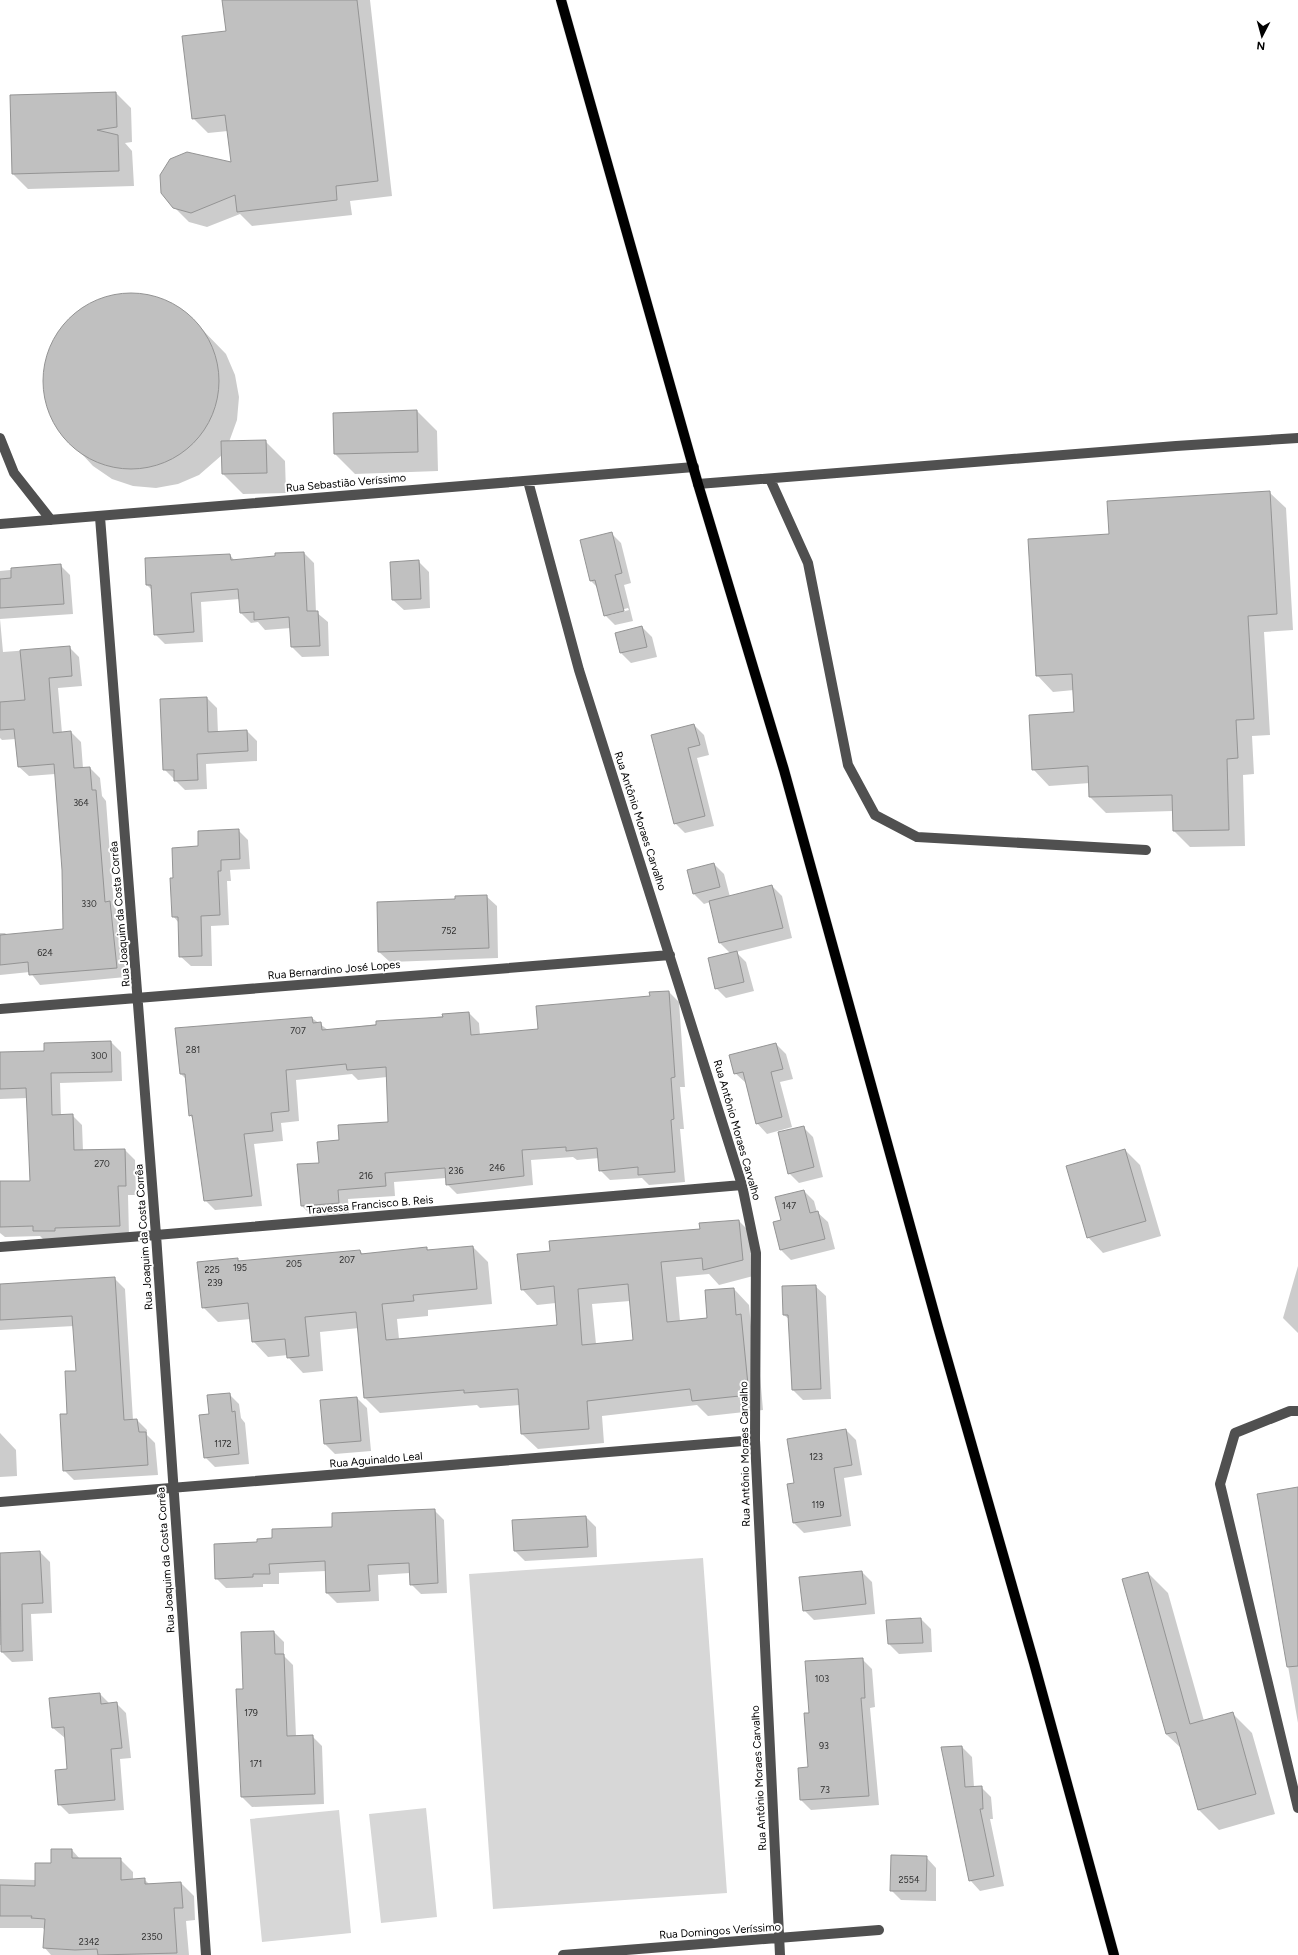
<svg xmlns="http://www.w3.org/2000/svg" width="1298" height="1955" viewBox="0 0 1298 1955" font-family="Figtree,sans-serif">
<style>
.green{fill:#d7d7d7}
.shadow{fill:#0003;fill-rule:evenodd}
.building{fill:#c0c0c0;stroke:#949494;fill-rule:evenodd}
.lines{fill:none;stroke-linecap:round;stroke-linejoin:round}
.major-casing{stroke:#dbdbdb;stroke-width:11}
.minor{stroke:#505050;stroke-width:10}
.major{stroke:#000;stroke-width:10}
.labels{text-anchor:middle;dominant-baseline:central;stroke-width:4;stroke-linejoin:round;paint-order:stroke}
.number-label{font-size:9px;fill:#303030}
.street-label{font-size:11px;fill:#000;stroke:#fff}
</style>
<rect width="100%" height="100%" fill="#fff"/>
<path class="green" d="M703,1558L727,1893L493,1909L469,1574Z
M426,1808L437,1917L381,1923L369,1814Z
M339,1810L351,1933L262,1942L250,1819Z"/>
<path class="shadow" d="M223,0H370L392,196L350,201L352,215L252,226L240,214L207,227L189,222L174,207L232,164L228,131L208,133L193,118L227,32Z
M116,93L131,108L132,142L125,143L132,151L134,186L28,189L13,174Z
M127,293L150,295L172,303L190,317L226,354L235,375L239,397L237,420L229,442L265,441L285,461L286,493L243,494L223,474L222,455L199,475L178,484L156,488L133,486L112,479L93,466L57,427L48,407L44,385L46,362L53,341L67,322L84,307L105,297Z
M417,411L437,431L438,471L355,474L335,454Z
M1269,492L1286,508L1293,630L1264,632L1270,735L1252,736L1254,774L1243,775L1245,846L1190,847L1174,831L1173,811L1106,813L1090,797V783L1049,786L1033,769L1075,713L1074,690L1053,692L1037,675L1110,535Z
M611,533L621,543L631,583L624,585L633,621L615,625L605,615L598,588L591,581L581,541ZM628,608L629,610L610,615V613Z
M304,553L314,563L316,612L328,622L329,656L302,657L292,647L291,628L265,630L258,622L251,623L241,613L240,599L201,602L203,642L165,644L155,634L152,590L147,585L230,555L235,561Z
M419,562L429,572L430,608L404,610L393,600Z
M60,565L70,575L73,614L0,619L3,652L69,647L79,657L82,686L58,688L62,733L71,732L81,742L83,768H90L100,778L102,796L106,801L114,907L119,912L126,977L40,985L30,972L0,975V933H5L7,935L64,930L63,870L55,774L29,776L18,766L16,739L2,740L0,738V571Z
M642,627L652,637L657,657L631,663L621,653L617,634Z
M207,698L217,708L218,733L247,731L257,741V761L206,764L207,789L185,790L164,769Z
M694,725L704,735L709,755L697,758L714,826L685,833L675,823L652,735Z
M238,830L248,840L250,869L230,870L231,881H227L229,925L211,926L212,966H191L180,956L179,923L173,916L174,879L199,847Z
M714,864L724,874L730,897L772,886L782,896L792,938L736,952L746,962L754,991L726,998L716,988L731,954L720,943L710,902L704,904L694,894Z
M486,896L497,906L498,958L390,962L379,952L456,900Z
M669,992L679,1002L685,1087H680L684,1129H680L685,1182L649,1185L642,1178L610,1180L600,1170L599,1158L577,1160L573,1157L531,1160L533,1185L457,1194L447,1184L446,1178L394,1182L395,1196L348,1199L349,1213L312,1216L302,1206L320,1164L340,1141L389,1123L387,1077L358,1080L352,1074L296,1080L299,1121L281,1123L283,1141L254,1144L262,1206L215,1210L205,1200L193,1119L190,1115L187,1080L181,1074L312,1018L328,1030L469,1013L479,1023L480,1035L539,1030Z
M111,1042L121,1052L122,1081L60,1083L61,1115H72L82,1125L83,1151L125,1150L135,1160L136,1195H128L129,1236L45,1241L40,1236L5,1237L0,1233V1182H31L28,1098L0,1099V1053L45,1052Z
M776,1044L786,1054L793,1079L780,1082L792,1127L767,1134L757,1123L746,1083L735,1073Z
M803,1127L813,1137L823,1177L799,1183L789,1173Z
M1125,1150L1140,1165L1161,1236L1103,1253L1088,1237Z
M804,1191L814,1201L817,1212L828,1222L835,1249L791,1260L781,1250L774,1223L782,1221Z
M739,1221L754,1236L757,1275L719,1285L709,1274L676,1277L680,1321L708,1318L734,1289L749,1305L751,1326L756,1330L763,1410L708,1416L697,1405L602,1416L604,1443L538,1449L522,1434L520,1405L480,1408L477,1405L380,1413L365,1398L359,1328L320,1332L323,1371L303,1373L288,1357V1355L268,1357L253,1341L251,1319L218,1322L203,1307L237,1259L240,1262L360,1251L363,1254L426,1248L429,1251L473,1247L488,1262L492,1304L428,1310V1316L397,1319L399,1339L558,1326L556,1303L537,1305L522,1289L551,1252L701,1230ZM630,1301L634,1341L596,1344L592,1304Z
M1298,1266V1333L1283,1318Z
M114,1278L125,1289L133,1420H137L147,1430V1435L155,1443L158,1475L74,1480L64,1470L68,1415L77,1372L74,1326L0,1330V1285Z
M815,1286L826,1296L831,1399L803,1400L793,1390L790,1320L784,1315Z
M229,1394L239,1404L241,1418L245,1423L249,1464L215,1467L205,1457L210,1415Z
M357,1398L367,1408L371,1451L335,1454L325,1444Z
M846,1430L856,1440L862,1475L844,1478L851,1526L804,1533L794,1523L795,1483Z
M0,1433L16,1450L17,1476L0,1477Z
M1298,1488V1723L1258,1495Z
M434,1510L444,1520L447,1593L421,1594L411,1584L410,1573L378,1575L379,1601L337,1603L327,1593L326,1571L279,1573V1584H263V1587L226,1588L216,1578L258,1543Z
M586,1517L596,1527L597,1557L525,1561L515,1551Z
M40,1552L50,1562L52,1613L31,1614L33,1661L12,1662L2,1652V1645H0V1554Z
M862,1572L872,1582L875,1614L814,1620L804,1610Z
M1148,1573L1168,1593L1204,1721L1232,1713L1252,1733L1275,1814L1219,1830L1199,1810L1183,1750L1166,1734Z
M921,1619L931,1629L932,1652L899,1654L889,1644Z
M274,1632L284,1642V1656L293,1665L296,1736H312L322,1746L324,1804L252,1807L242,1797L244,1690Z
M862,1659L872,1669L875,1707L870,1708L879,1805L811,1810L801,1800L809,1768L810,1714Z
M100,1694L110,1704L116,1703L126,1713L131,1758L120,1759L124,1810L69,1814L59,1804L68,1770L65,1738L53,1728Z
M962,1747L972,1757L974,1787H981L991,1797L993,1819H990L1004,1886L980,1891L970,1880L942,1748Z
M52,1850H72L80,1859H120L133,1872V1880L144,1879L150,1885L181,1883L194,1896L195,1920L186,1921L189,1955H51L44,1947L45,1931L43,1928H0V1879L36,1880L52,1864Z
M926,1857L936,1868V1901L901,1900L891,1890Z"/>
<path class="building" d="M222,0H357L378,181L336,186L337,200L237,212L235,195L191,213L173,208L161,193L160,175L170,159L187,152L231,162L225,115L192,119L182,36L226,31Z
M116,92L117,127L97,130L118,135L119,171L12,174L10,95Z
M43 381a88 88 0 1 1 176 0a88 88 0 1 1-176 0Z
M417,410L418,452L334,454L333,413Z
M266,440L267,473L222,474L221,441Z
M1270,491L1277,614L1248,616L1254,719L1236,720L1238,758L1227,759L1229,830L1173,831L1172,795L1089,797L1088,766L1032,770L1029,715L1074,712L1072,674L1036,676L1028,539L1109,534L1107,501Z
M612,532L622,573L615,575L624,611L604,616L595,580L590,581L580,540Z
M304,552L307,611H318L320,646L291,647L289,617L254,620V612L240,613L238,589L191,593L194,632L154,635L151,585H146L145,558L230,554L231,560L275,556V553Z
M419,560L421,599L392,600L390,562Z
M61,564L64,604L0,608V579L11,578V568Z
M642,626L647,647L620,653L615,633Z
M70,646L72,676L49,678L53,733L71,731L74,768L90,767L92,790H96L105,902L110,901L117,968L29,975L28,962L0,965V935L63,929L62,870L54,764L18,767L14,729L0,730V702L25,700L20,650Z
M207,697L208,732L247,730L248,751L197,754L198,780L174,781V770H163L160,699Z
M694,724L700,745L688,748L705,816L674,824L651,735Z
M239,829L240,859L221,860V871H218L220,915L201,916L202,956L179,957L178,917H172L170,878H173L172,848L198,846V831Z
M714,863L720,887L693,894L687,870Z
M772,885L783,928L719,943L709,901Z
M487,895L489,948L378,952L377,902L455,899V896Z
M737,951L744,982L715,989L708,958Z
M669,991L675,1077L671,1078L674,1119L671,1120L675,1172L638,1175V1167L599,1171L597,1148L566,1151V1147L522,1150L524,1176L446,1185L445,1168L385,1173L386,1186L338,1190L339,1203L301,1206L297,1164L319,1163L317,1142L339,1140L338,1125L388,1122L386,1067L347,1070L346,1064L286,1070L289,1111L271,1113L273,1131L244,1134L252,1196L204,1201L192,1115L189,1116L185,1074H180L175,1028L312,1017L313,1023L321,1022L322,1030L376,1025V1021L443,1017L442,1014L469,1012L471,1035L538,1029L536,1006L650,996L649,992Z
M111,1041L112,1072L51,1073L52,1115L73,1114L74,1150L125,1149L126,1186H118L120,1226L55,1228V1231H33V1226L0,1227V1181H30L26,1088L0,1089V1052L44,1051V1043Z
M776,1043L783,1069L771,1072L782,1117L756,1124L743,1072L734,1074L729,1055Z
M804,1126L814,1167L788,1174L778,1132Z
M1125,1149L1146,1221L1087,1238L1066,1166Z
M804,1190L810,1213L818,1211L825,1239L780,1250L773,1222L781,1220L775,1197Z
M739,1220L743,1260L703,1270L702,1258L661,1262L667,1322L707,1318L705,1290L734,1288L736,1315L741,1314L749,1395L692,1401L690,1389L587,1401L589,1429L521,1434L518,1389L464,1393V1390L364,1398L356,1312L305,1317L309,1356L287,1358L285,1339L252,1342L248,1303L202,1308L197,1262L238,1258V1261L360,1250L361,1254L427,1247V1250L473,1246L477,1289L413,1295L414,1301L382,1304L386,1340L557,1325L554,1286L521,1290L517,1254L550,1251L549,1241L700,1229L699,1223ZM628,1284L633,1340L582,1345L578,1289Z
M115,1277L124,1420L137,1419L139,1432H146L148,1465L63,1471L60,1414H67L65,1371H76L72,1316L0,1320V1284Z
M816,1285L821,1389L792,1390L788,1315H783L782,1286Z
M230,1393L232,1412L235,1411L239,1454L204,1458L199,1415L209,1414L207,1395Z
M357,1397L361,1441L324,1444L320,1400Z
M846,1429L852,1465L834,1468L841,1516L793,1523L787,1484L794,1483L787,1439Z
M1298,1487V1666L1287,1667L1257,1494Z
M435,1509L438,1583L410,1585L409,1563L368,1565L370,1591L326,1593L325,1561L269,1564L270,1574H253V1577L215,1579L214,1544L257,1542V1539L272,1538V1529L332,1527V1513Z
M586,1516L588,1547L514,1551L512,1520Z
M40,1551L43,1603L22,1604L23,1651L1,1652L0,1553Z
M862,1571L866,1604L803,1611L799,1577Z
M1148,1572L1190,1724L1233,1712L1256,1794L1198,1810L1176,1732L1166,1734L1122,1579Z
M921,1618L923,1643L888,1644L886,1620Z
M274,1631L275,1654H284L287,1736L313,1735L315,1794L241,1797L236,1689H243L241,1632Z
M863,1658L865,1698H861L869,1796L800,1800L798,1768L808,1767L804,1713H809L805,1661Z
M100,1693L101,1704L117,1702L122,1748L111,1749L115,1800L58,1805L55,1770L67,1769L64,1727L52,1728L49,1698Z
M962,1746L965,1787L982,1786L983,1809H980L994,1876L969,1881L941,1747Z
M51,1849H72V1858H121V1880L145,1878V1884L181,1882L183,1908H174L177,1953L98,1955L97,1949L75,1950L43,1948L45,1919L31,1918L32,1916H0V1885L35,1886V1863H51Z
M891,1855L927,1856L926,1891H890Z"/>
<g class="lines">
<defs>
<path id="major" d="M561,0L698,484L784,770L938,1327L1034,1663L1114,1955"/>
</defs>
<use href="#major" class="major-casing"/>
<path class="minor" d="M0,438L14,473L51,520
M770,479L808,563L848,765L875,815L917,837L1146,850
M528,481L579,670L742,1185L756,1253L755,1440L780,1955
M698,484L1176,446L1298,438
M100,517L156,1235L206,1955
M0,524L694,467
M0,1009L670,955
M0,1247L156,1235L742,1185
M1298,1411H1290L1235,1433L1220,1484L1298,1808
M0,1502L755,1440
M563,1955L879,1930"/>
<use href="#major" class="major"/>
</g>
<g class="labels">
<g class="number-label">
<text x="81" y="802">364</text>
<text x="89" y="903">330</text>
<text x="449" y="930">752</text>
<text x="45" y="952">624</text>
<text x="298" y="1030">707</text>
<text x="193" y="1049">281</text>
<text x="99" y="1055">300</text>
<text x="102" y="1163">270</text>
<text x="497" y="1167">246</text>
<text x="456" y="1170">236</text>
<text x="366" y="1175">216</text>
<text x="789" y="1205">147</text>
<text x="347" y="1259">207</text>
<text x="294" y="1263">205</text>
<text x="240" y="1267">195</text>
<text x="212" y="1269">225</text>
<text x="215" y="1282">239</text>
<text x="223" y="1443">1172</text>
<text x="816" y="1456">123</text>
<text x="818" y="1504">119</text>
<text x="822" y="1678">103</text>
<text x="251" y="1712">179</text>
<text x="824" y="1745">93</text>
<text x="256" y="1763">171</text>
<text x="825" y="1789">73</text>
<text x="909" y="1879">2554</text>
<text x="152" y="1936">2350</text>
<text x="89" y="1941">2342</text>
</g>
<g class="street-label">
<text transform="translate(346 483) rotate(-5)">Rua Sebastião Veríssimo</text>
<text transform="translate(640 821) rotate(72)">Rua Antônio Moraes Carvalho</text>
<text transform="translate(120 914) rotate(-95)">Rua Joaquim da Costa Corrêa</text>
<text transform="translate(334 970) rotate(-5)">Rua Bernardino José Lopes</text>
<text transform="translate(737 1130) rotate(74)">Rua Antônio Moraes Carvalho</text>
<text transform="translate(370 1205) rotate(-5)">Travessa Francisco B. Reis</text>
<text transform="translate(144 1237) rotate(-94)">Rua Joaquim da Costa Corrêa</text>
<text transform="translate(745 1454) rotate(-91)">Rua Antônio Moraes Carvalho</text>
<text transform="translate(376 1460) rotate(-5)">Rua Aguinaldo Leal</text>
<text transform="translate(166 1560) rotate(-94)">Rua Joaquim da Costa Corrêa</text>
<text transform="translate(759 1778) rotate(-93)">Rua Antônio Moraes Carvalho</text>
<text transform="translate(720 1931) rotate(-4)">Rua Domingos Veríssimo</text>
</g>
</g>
<g transform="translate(1262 36) rotate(186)" stroke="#ffffff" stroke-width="3" paint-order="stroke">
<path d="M0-3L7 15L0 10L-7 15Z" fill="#000000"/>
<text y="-6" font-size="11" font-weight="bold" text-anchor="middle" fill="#000000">N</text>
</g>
</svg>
